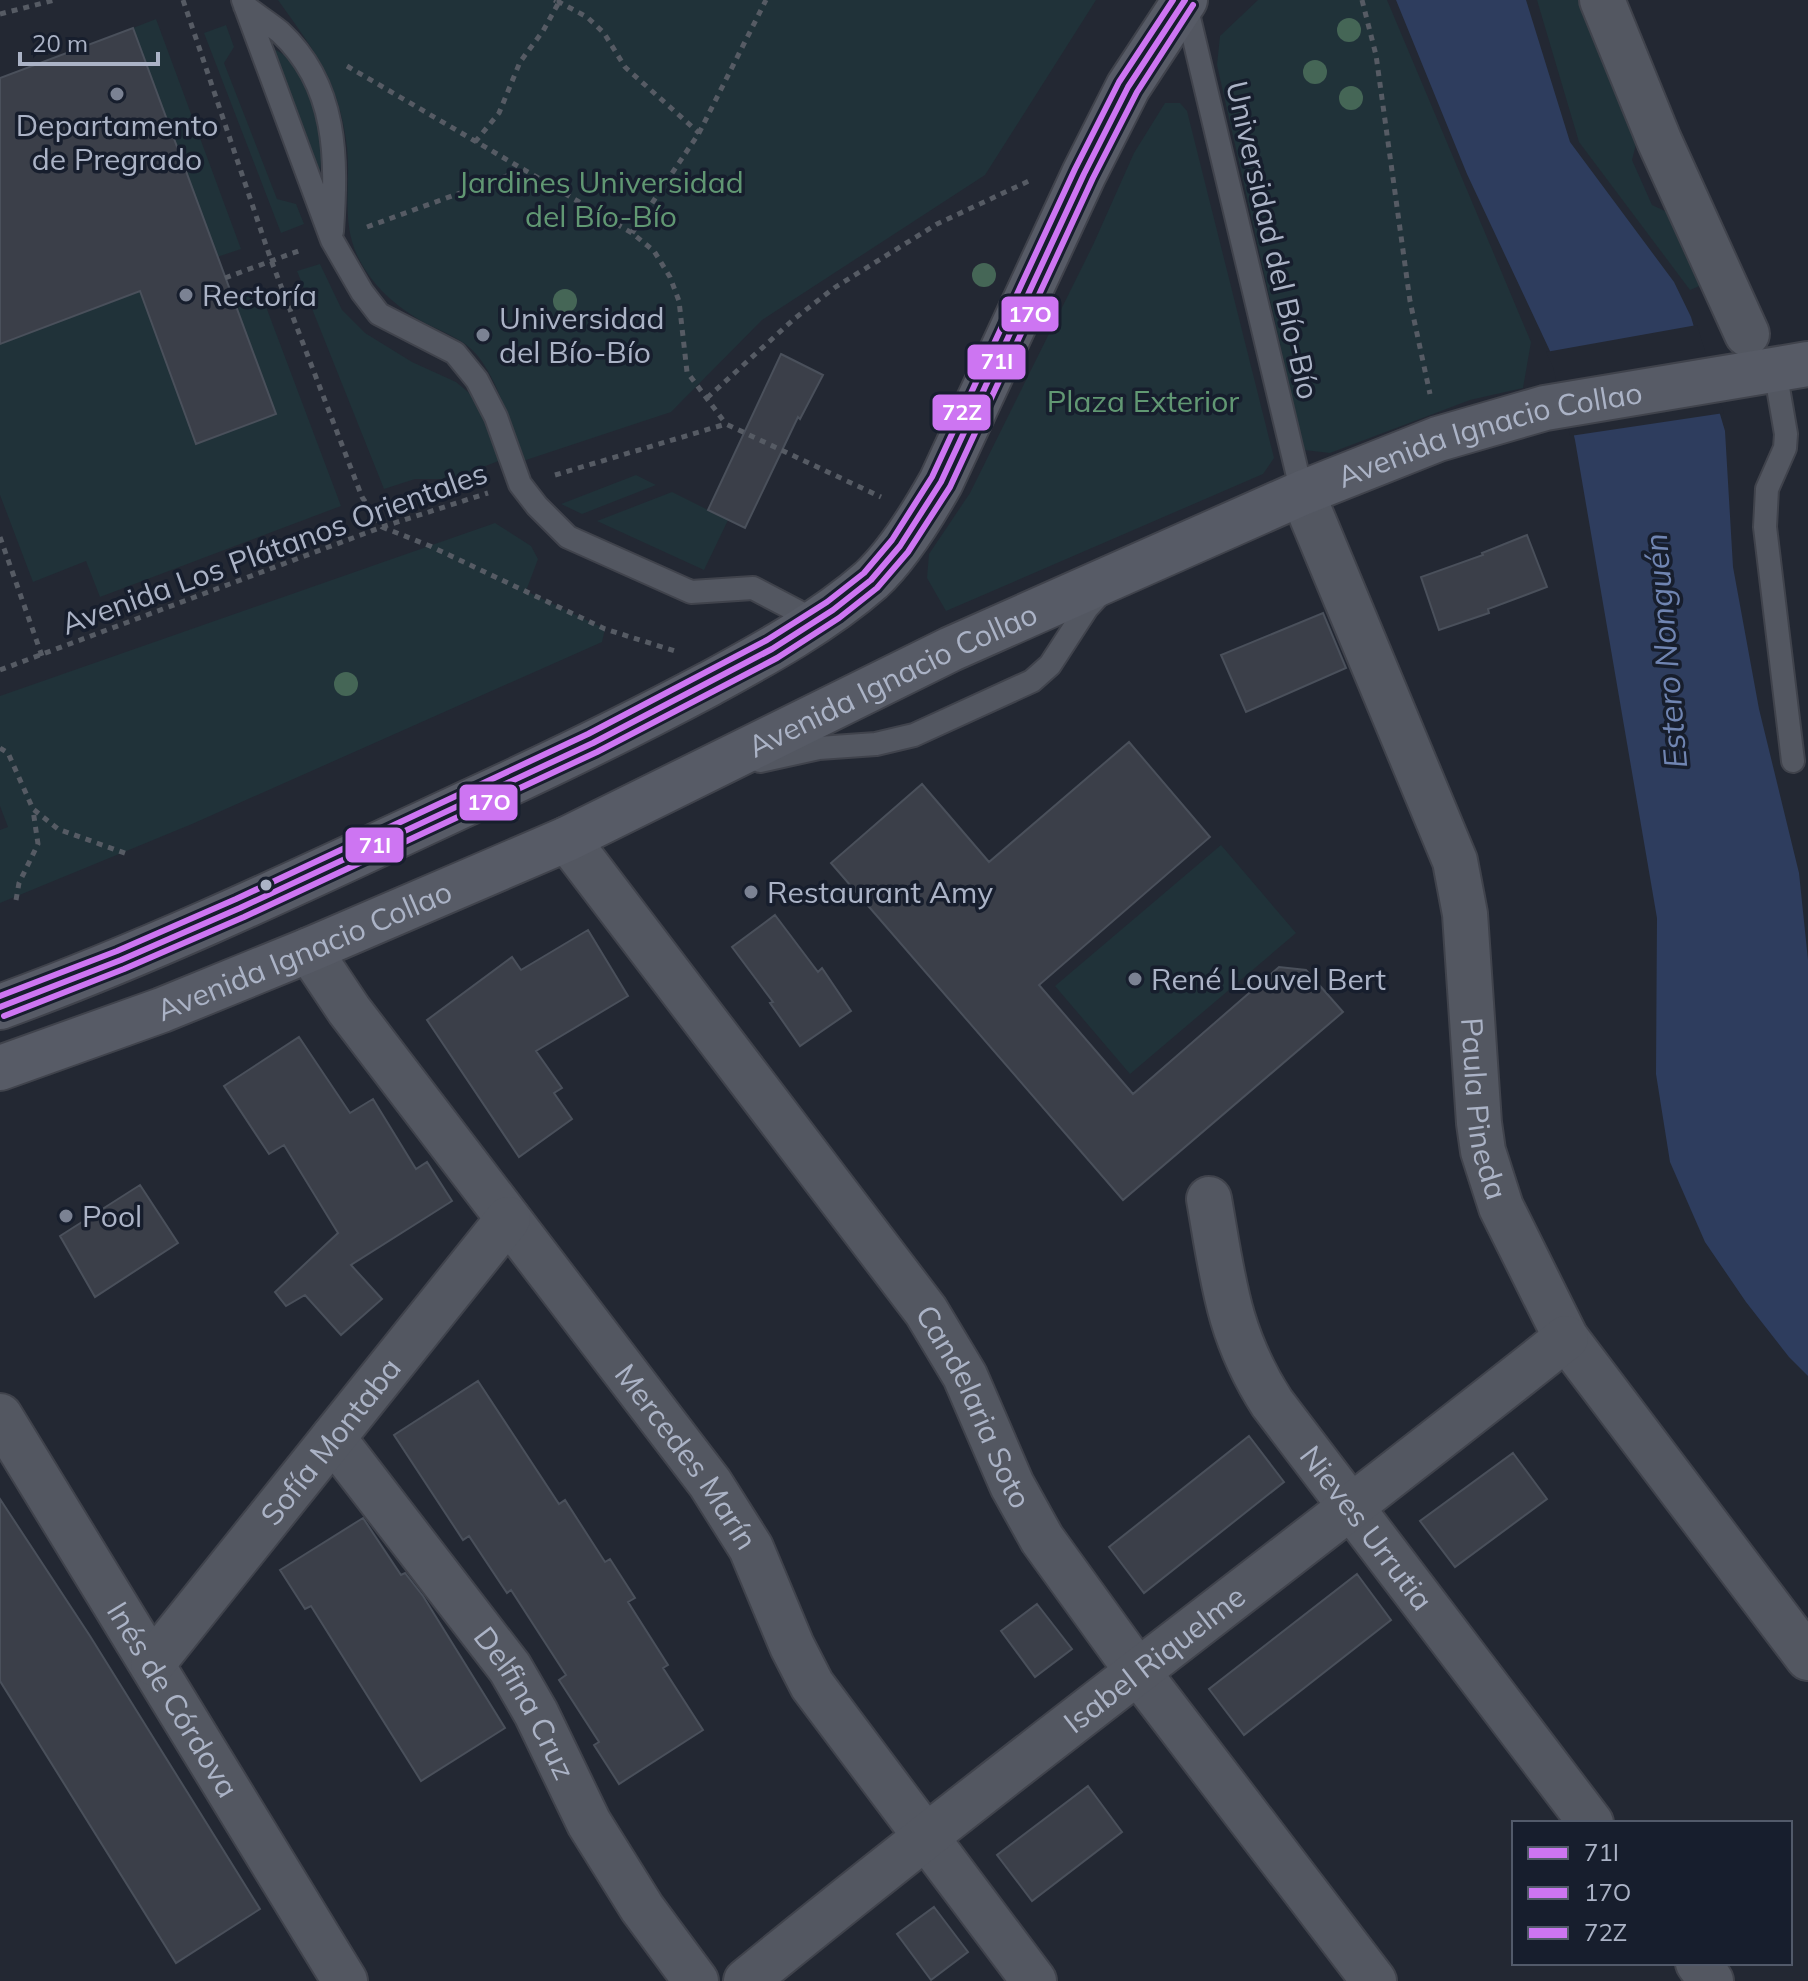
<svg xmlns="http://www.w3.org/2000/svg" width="1808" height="1981" viewBox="0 0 1808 1981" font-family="Mulish,sans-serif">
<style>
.green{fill:#203239}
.water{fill:#2e3d5e}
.pier{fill:#232833}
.building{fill:#3b3f49;stroke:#4a505b;stroke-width:2}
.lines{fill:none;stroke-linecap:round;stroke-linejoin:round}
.service-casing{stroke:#40434c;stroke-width:26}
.minor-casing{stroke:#40434c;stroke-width:48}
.secondary-casing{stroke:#40434c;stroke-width:48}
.path{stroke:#565b64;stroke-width:5;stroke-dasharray:6 6;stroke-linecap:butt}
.service{stroke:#535761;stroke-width:22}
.minor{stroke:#535761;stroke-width:44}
.secondary{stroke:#575b66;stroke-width:44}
.bus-1-casing{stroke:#171e2d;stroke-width:12}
.bus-2-casing{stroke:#171e2d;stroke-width:12}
.bus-3-casing{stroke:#171e2d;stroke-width:12}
.bus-1{stroke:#cd75f2;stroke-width:6}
.bus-2{stroke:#cd75f2;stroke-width:6}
.bus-3{stroke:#cd75f2;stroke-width:6}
.tree{fill:#456656}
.poi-dot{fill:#7b8293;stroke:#171e2d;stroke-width:3}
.bus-dot{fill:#abb3c6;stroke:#171e2d;stroke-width:3}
.labels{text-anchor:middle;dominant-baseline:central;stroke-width:7;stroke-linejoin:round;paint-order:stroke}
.poi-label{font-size:30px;fill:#abb3c6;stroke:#171e2d;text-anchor:start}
.park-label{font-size:30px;fill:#619873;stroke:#171e2d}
.street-label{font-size:30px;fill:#abb3c6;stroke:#171e2d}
.water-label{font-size:32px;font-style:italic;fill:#7085b2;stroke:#171e2d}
.line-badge{stroke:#171e2d;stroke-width:3}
.badge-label{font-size:22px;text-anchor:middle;font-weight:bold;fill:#fff}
</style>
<rect width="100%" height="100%" fill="#232833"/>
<path class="green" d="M278,0H1096L985,175L762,320L671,412L523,461C510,427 500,383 477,355C464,339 442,332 425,323C396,307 371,285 357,255C341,220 351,184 347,147C339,81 315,52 278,0Z
M1258,0H1387L1531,342L1523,388L1470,400L1330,453L1304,450L1217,65L1220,36Z
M1537,0H1587L1639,132L1632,160L1652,205L1682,219L1709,282L1690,290L1579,142Z
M156,19L241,249L217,257L133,28Z
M226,25L234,47L224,63L277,199L296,204L304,224L281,233L204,33Z
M268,46C280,52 290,57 297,69C313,94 328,149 318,177Z
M1165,103H1180L1187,111L1274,458L1263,474L946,611L927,578L929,554L970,493L1093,245L1134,153Z
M320,264L342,310L365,333L412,362L456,382L468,392L479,407L501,460L452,479H415L384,489L297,271Z
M259,288L341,506L100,597L86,561L33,582L0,495V344L140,291L196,443L276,414L233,298Z
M636,475L656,485L582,514L561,504Z
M672,492L728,520L704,570L597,521Z
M495,523L531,546L538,559L526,591L605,629L602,642L192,824L0,903V830L8,827L0,806V696Z
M1221,845L1296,933L1130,1074L1055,986Z"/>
<path class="water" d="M1396,0H1526L1570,142L1674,282L1691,317L1725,431L1733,567L1759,709L1799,873L1808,960V1376L1789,1357L1746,1302L1705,1242L1670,1162L1656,1074L1657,918L1575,440L1557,366L1467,174Z"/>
<path class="pier" d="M1697,325L1724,413L1570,436L1553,367L1546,352Z"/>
<path class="building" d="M133,28L276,414L196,444L140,291L0,344V78Z
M781,354L823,375L800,419L798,417L745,528L708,510Z
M1527,535L1547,587L1488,609L1489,613L1439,630L1421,577L1483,555L1482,553Z
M1323,613L1346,668L1246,712L1221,655Z
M1129,742L1210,837L1039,985L1133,1094L1279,967L1306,970L1343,1012L1123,1200L831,863L922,784L989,862Z
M775,915L818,972L822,968L851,1011L800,1046L770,1003L773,1002L732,947Z
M588,930L628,996L536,1051L562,1088L554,1093L572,1119L519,1157L427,1020L512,957L521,970Z
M299,1037L350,1113L373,1099L416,1169L427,1162L452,1201L351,1265L382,1299L341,1335L305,1295L286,1306L275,1292L338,1233L284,1145L269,1154L224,1086Z
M140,1185L178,1243L95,1297L60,1236Z
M478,1381L559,1504L565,1500L605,1562L610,1559L635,1598L628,1602L668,1665L663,1668L703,1730L619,1784L594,1745L599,1742L559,1680L566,1675L511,1590L507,1593L469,1536L463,1540L394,1435Z
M1249,1436L1284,1482L1144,1593L1109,1547Z
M1513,1453L1547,1499L1455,1567L1420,1521Z
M0,1499L90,1636L260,1909L176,1963L0,1681Z
M363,1518L401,1575L405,1573L423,1596L505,1728L421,1781L311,1606L305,1609L280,1570Z
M1357,1574L1391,1620L1244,1735L1209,1689Z
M1037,1604L1072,1649L1035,1677L1001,1631Z
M1088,1786L1122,1832L1032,1901L997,1855Z
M934,1907L968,1952L931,1980L897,1934Z"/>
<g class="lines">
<defs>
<path id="service" d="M243,0L332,240L362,292L379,314L455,353L477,380L496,417L520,484L537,506L568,537L691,592L753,588L816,621
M1185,1L1302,493
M245,6C256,15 269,23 280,32C338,86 337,158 332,231
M1775,370L1786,434L1785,448L1767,489L1765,527L1793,761
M760,761L819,748L876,744L914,735L1032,681L1050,665L1087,608L1100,594"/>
<g id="minor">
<path d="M1602,0L1659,140L1747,334"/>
<path id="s1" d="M1302,493L1455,861L1465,914L1479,1123L1483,1151L1501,1207L1566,1338L1808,1658"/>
<path id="s2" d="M567,839L926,1311L965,1376L1012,1485L1042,1539L1138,1672L1374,1981"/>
<path id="s3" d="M309,950L349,1010L710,1483L751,1548L792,1646L812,1685L1034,1981"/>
<path id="s4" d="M1209,1199C1223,1278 1227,1333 1272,1403L1591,1823"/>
<path id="s5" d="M0,1416L345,1981"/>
<path id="s6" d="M333,1438L510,1668L536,1713L589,1823L642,1908L696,1981"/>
<path id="s7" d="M153,1663L508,1219"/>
<path d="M1698,1963L1711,1981"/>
<path id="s8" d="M746,1981C1015,1761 1294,1555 1566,1338"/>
</g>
<g id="secondary">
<path d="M0,1007C162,948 319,872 476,799C554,763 632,725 709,684C764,654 823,622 871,580C898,555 923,514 941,482L1084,174L1128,87L1185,0"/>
<path id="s9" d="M0,1068L162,1010L309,950L567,839L951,649L1302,493L1438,439L1545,408L1808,364"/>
</g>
</defs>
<use href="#service" class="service-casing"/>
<use href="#minor" class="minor-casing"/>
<use href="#secondary" class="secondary-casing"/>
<path class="path" d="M183,0L271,260L362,497L382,527L430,546L605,629L675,651
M559,0V2L587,17L604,33L625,67L699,133
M1362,0L1376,55L1410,301L1430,394
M0,14L55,0
M347,66L632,233L654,251L670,277L679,301L687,372L726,424
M475,142L499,113L520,62L543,31L559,2L554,0
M367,227L523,170
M632,233L699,133L766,0
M225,278L301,250
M707,398L794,319L834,288L937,224L1031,180
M555,475L726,424L881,497
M0,537L42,656
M0,670L382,527L488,493
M0,748L8,753L33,809L58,829L130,855
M16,900L19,883L38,844L33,810"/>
<use href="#service" class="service"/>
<use href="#minor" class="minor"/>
<use href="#secondary" class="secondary"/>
<defs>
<path id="bus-1" d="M0,1007L121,960L240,908L593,743L772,649L833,610L871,580L900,546L941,482L1084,174L1128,87L1185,0"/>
<path id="bus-2" d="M4,1016L124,969L244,917L597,752L777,658L839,618L877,588L908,552L950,487L1093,178L1137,92L1193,5"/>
<path id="bus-3" d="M0,996L117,951L236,899L588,734L767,640L827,602L864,573L892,540L932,477L1075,169L1119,82L1173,0"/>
</defs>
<use href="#bus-1" class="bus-1-casing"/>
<use href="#bus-2" class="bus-2-casing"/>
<use href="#bus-3" class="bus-3-casing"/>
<use href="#bus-1" class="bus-1"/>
<use href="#bus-2" class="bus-2"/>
<use href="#bus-3" class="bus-3"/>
</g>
<g class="tree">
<circle cx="1349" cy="30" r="12"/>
<circle cx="1315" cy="72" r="12"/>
<circle cx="1351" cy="98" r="12"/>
<circle cx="984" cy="275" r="12"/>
<circle cx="565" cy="301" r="12"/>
<circle cx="346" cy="684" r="12"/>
</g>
<g class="poi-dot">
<circle cx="117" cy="94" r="8"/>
<circle cx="186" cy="295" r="8"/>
<circle cx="483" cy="335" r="8"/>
<circle cx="751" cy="892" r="8"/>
<circle cx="1135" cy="979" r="8"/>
<circle cx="66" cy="1216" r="8"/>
</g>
<circle class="bus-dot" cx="266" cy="885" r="7"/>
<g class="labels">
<g class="poi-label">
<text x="117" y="125" text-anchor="middle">Departamento<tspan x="117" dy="34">de Pregrado</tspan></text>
<text x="202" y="295">Rectoría</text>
<text x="499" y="318">Universidad<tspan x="499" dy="34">del Bío-Bío</tspan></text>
<text x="767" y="892">Restaurant Amy</text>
<text x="1151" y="979">René Louvel Bert</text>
<text x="82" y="1216">Pool</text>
</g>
<g class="park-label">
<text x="601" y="182">Jardines Universidad<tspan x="601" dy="34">del Bío-Bío</tspan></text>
<text x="1143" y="401">Plaza Exterior</text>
</g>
<g class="street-label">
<text transform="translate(1273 240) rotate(77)">Universidad del Bío-Bío</text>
<text stroke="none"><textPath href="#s9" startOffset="1622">Avenida Ignacio Collao</textPath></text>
<text transform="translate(274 548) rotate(-20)">Avenida Los Plátanos Orientales</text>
<text stroke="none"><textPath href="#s9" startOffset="974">Avenida Ignacio Collao</textPath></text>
<text stroke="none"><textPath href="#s9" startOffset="326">Avenida Ignacio Collao</textPath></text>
<text stroke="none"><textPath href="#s1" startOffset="648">Paula Pineda</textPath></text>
<text stroke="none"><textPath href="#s2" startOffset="700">Candelaria Soto</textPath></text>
<text stroke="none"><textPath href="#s7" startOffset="284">Sofía Montaba</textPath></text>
<text stroke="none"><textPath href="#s3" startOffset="632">Mercedes Marín</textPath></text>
<text stroke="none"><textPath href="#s4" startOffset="372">Nieves Urrutia</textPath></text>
<text stroke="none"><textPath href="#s8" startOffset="520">Isabel Riquelme</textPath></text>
<text stroke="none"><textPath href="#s5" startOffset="332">Inés de Córdova</textPath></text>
<text stroke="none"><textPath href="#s6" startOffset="328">Delfina Cruz</textPath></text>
</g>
<g class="water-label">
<text transform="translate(1665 651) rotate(-95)">Estero Nonguén</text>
</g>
</g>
<g class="line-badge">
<rect x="1000" y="295" width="60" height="38" rx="8" fill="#cd75f2"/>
<rect x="966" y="343" width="61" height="38" rx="8" fill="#cd75f2"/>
<rect x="931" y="393" width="61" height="39" rx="8" fill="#cd75f2"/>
<rect x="458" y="783" width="61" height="39" rx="8" fill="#cd75f2"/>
<rect x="344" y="826" width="61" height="38" rx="8" fill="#cd75f2"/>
</g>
<g class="badge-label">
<text x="1030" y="322">17O</text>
<text x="997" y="369">71I</text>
<text x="962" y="420">72Z</text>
<text x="489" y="810">17O</text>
<text x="375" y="853">71I</text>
</g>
<rect x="1512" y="1821" width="280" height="144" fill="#171e2d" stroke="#525a6a" stroke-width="2"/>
<rect x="1528" y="1847" width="40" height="12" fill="#cd75f2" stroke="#525a6a" stroke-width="2"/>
<text x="1584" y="1861" font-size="24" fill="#abb3c6">71I</text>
<rect x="1528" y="1887" width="40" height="12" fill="#cd75f2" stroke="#525a6a" stroke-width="2"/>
<text x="1584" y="1901" font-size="24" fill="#abb3c6">17O</text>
<rect x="1528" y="1927" width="40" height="12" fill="#cd75f2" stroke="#525a6a" stroke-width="2"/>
<text x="1584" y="1941" font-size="24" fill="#abb3c6">72Z</text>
<path d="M20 52v12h138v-12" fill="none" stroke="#abb3c6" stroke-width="4"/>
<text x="32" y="52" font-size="24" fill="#abb3c6" stroke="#171e2d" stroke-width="6" paint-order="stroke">20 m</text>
</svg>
